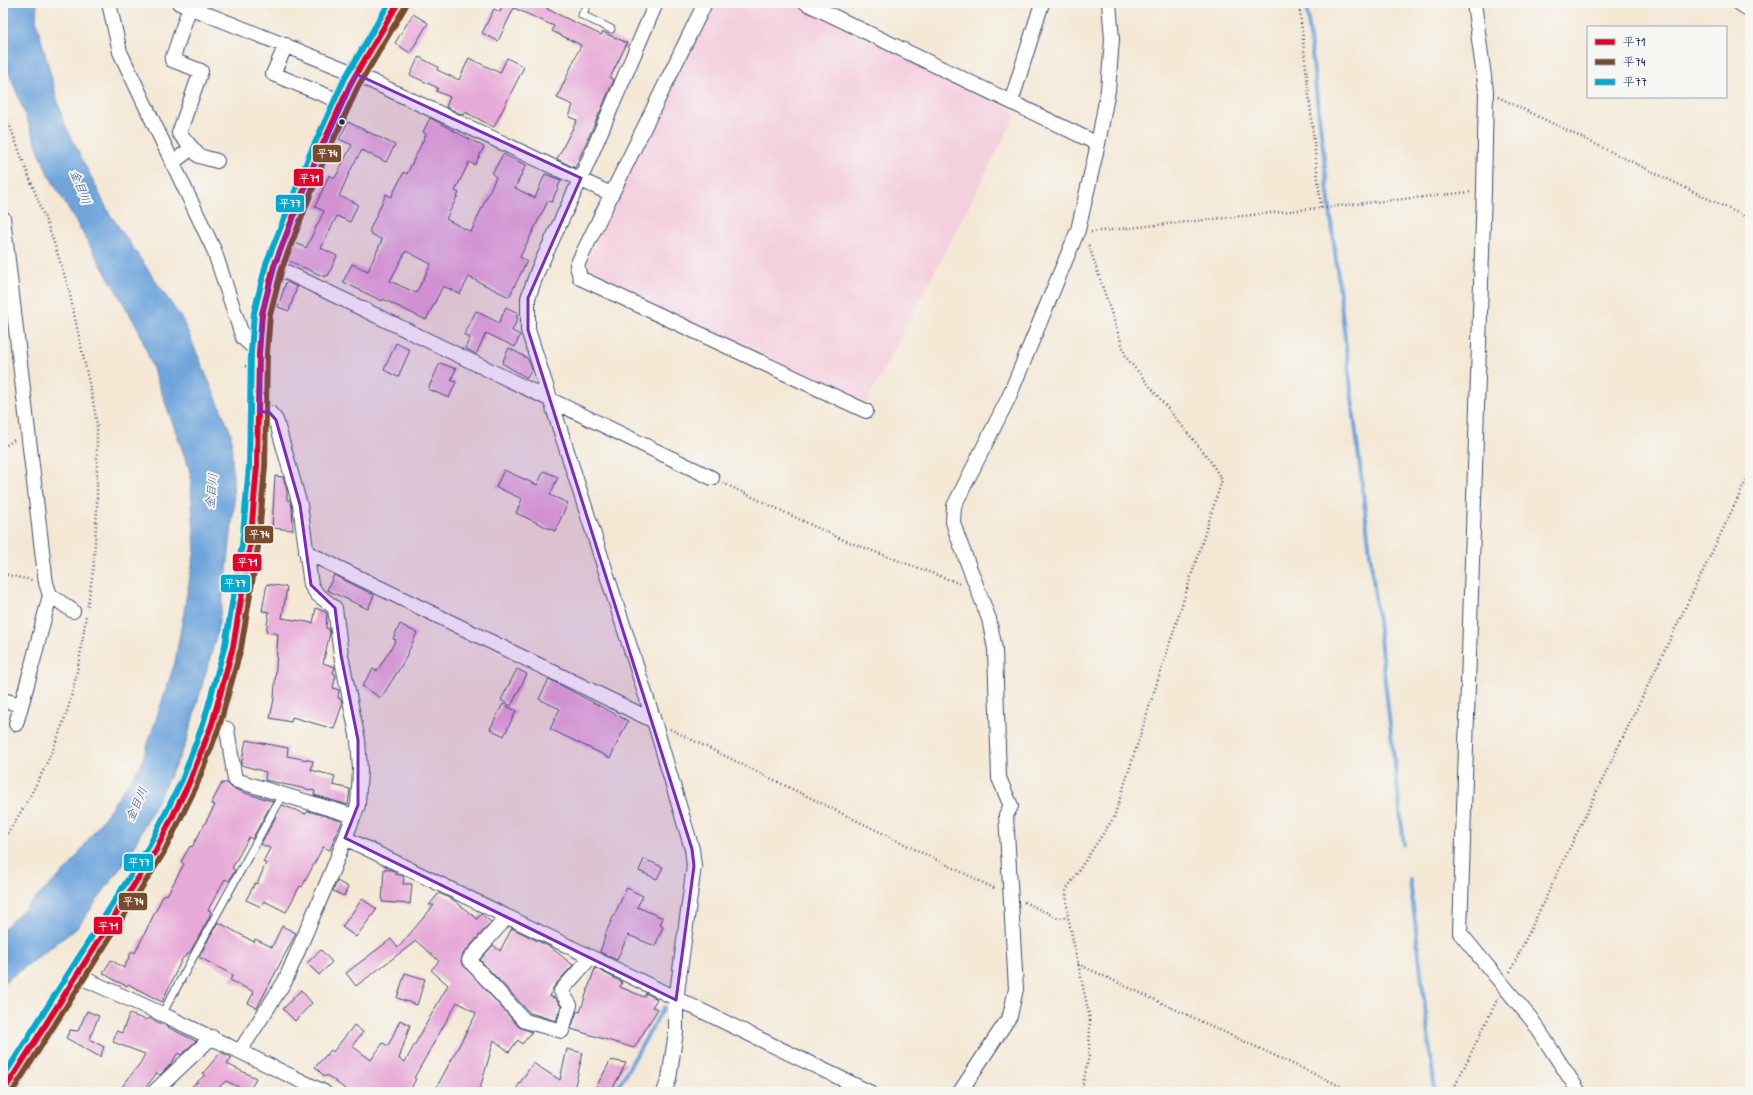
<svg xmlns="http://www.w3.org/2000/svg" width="1753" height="1095" viewBox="0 0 1753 1095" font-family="'Patrick Hand','Klee One',sans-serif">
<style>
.built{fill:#f4cfde}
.water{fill:#6fa5dc;stroke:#456a9d}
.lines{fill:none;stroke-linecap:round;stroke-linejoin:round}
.stream{stroke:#6fa5dc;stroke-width:4}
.building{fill:#e7a9d7;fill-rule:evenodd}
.service-casing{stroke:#3c4b70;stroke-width:9}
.minor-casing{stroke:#3c4b70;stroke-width:16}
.primary-casing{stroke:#3c4b70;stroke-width:24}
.path{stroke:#3c4b70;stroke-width:2.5;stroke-dasharray:1 3;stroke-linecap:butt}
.service{stroke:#fff;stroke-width:7}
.minor{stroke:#fff;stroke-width:14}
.primary{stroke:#fff;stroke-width:22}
.path-bridge{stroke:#3c4b70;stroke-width:2.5;stroke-dasharray:1 3;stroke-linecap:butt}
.bus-1-casing{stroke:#f6f6f2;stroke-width:9}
.bus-2-casing{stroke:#f6f6f2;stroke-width:9}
.bus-3-casing{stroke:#f6f6f2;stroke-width:9}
.bus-1{stroke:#e4002b;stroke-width:6}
.bus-2{stroke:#7a4b2a;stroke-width:6}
.bus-3{stroke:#00a9ce;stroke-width:6}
.marked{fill:#7b2cbf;fill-opacity:0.2;stroke:#7b2cbf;stroke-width:3;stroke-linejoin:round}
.bus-dot{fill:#1b2f5e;stroke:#f6f6f2;stroke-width:1.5}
.labels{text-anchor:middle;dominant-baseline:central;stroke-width:4;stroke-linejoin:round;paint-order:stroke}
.water-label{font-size:12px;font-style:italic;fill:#38588a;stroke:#f6f6f2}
.line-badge{stroke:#f6f6f2;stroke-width:1.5}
.badge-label{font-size:11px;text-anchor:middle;font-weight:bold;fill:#fff}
</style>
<rect width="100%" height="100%" fill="#f6f6f2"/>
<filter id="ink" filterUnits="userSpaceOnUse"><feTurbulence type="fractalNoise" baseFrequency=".025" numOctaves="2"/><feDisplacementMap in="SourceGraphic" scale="8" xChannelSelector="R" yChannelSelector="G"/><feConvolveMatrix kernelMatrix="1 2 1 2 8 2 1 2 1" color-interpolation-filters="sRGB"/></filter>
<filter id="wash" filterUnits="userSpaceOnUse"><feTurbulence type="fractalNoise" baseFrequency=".012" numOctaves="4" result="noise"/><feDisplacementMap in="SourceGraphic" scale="16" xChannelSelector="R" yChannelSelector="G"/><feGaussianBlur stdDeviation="0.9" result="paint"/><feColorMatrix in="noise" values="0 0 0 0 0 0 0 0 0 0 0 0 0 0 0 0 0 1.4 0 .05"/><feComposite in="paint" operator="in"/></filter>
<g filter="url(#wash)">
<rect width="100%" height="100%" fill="#f4e8d5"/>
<path class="built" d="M710,3H793L1013,110L1015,117L865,406L584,275L583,270Z"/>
<path class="water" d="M3,3H37L36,20L63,121L109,213L183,321L231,433L234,506L226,579L217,633L185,746L129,856L77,928L3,983V929L70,866L141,765L175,662L195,549L190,471L139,330L47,172L4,59Z"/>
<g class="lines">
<path class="stream" d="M1306,3L1404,845
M1410,880L1435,1092
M615,1092L664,1007"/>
</g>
<g id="blocks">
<path class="building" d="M503,3H549L547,9L601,35L603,32L627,43L610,78L614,80L575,168L557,159L577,120L569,117L573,105L557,98L581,45L552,31L554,26L514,8L498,41L482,33L494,9L500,12Z
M413,14L428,23L410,53L395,43Z
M419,57L438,67L437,70L459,80L469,58L500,73L507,58L524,67L494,127L465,112L463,115L446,107L450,97L436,91L438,88L410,75Z
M430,118L484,147L475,165L469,162L455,191L459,193L446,219L471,232L496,177L492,174L503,154L526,165L515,188L535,198L545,174L561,180L552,202L548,201L520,257L527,261L509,297L469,277L460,294L443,286L426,320L383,299L382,301L343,282L352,264L368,271L382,240L370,233V229L386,194L391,197L404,172L407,174L426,134L423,132ZM406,251L431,264L416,293L390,281Z
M348,122L395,145L386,162L362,150L352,167L339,196L358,204L350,222L337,216L321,248L337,256L328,276L326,275L325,277L289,261L296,243L306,248L324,211L315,207L329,175L335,178L352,145L339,139Z
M286,282L297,287L289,311L278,307Z
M506,307L518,313L516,317L518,318L512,331L520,335L515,347L486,333L476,354L465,348L470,338L464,335L476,311L499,323Z
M396,343L410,350L398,377L384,370Z
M509,348L527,358L532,369L527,378L502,363Z
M440,363L456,369L451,380L456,382L449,398L428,389Z
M504,470L537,485L544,471L558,477L550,495L568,503L555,531L516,513L522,499L496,487Z
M275,476L283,477L287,491V500H290L292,507L293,530L272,528Z
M334,575L374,595L368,609L327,590Z
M267,584L287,587L282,618L313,623L316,608L327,613L326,628L329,629L330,633L323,663L335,667L333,673L336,675L333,688L339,690L338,698L341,699L342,705L334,729L292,717L291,722L270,718L274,699L278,634L266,632L269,612L262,611Z
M400,624L417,633L403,663L381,698L362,686L373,669L377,671L396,640L393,639Z
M517,669L527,674L511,706L501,700Z
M549,679L628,721L610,758L550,729L560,709L539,699Z
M503,704L516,711L504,736L490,729Z
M246,740L288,748L287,756L313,761L311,770L335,776L333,785L350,789L348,805L314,795L315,791L265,780L266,772L241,765Z
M222,783H227L232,788L248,794L273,801L252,839L249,837L232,868L235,870L229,881L225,879L208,910L211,911L209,918L190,952L182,959L162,1002L128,984L127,986L116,981L103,973L111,960L124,968L132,951L135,953L164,894L167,895L184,864L181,862L190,846L192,847L215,805L211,804Z
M282,805L306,814L308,811L342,821L330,850L323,847L302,887L300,886L286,912L264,901L261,907L246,900L255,883L257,884L266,863L263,862L270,848L261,844Z
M644,859L663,867L657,879L639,871Z
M384,869L391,870L396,872L395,874L404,876L403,884H412L410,904L382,902Z
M337,881L348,887L344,896L333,891Z
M627,888L643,896L637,907L663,918L660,925L663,927L655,946L628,935L617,960L600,952L607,930Z
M439,893L455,901L477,919L481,914L491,922L463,954L461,962L519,1027L532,1032L522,1044L518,1040L509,1052L494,1040L479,1092H434L475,1016L476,1013L457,1002L414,1078L416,1079L409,1092H349L327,1075L325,1077L315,1067L331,1050L333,1052L354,1025L363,1032L352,1046L371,1060L383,1043L388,1046L400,1020L410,1025L399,1059L405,1062L448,985L431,970L439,961L416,941L356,986L346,973L391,939L398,948L434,905H429Z
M362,899L377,909L356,937L342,927Z
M218,922L254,942L255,939L272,947L282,926L296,933L257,1008L248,1003L254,992L230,980L233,975L199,957Z
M512,928L550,947L573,965L555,985L549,996L555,998L561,1006L556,1021L530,1013L480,960L493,945L500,951Z
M321,950L332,962L319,975L307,963Z
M595,968L622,982L620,987L644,997L646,993L657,999L652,1007L658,1009L634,1048L571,1029L577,1011L580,1012Z
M405,973L425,979L417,1005L397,998Z
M301,990L312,1003L295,1021L283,1009Z
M87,1011L99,1016L89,1039L104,1047L100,1057L66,1038L70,1030L78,1031Z
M129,1014L147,1020L149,1018L196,1041L181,1055L178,1053L170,1065L160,1075L157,1073L142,1092H118L141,1062L145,1054L113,1042L116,1031L122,1033Z
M567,1049L583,1053L574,1089L578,1092H514L533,1063L560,1080Z
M221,1052L232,1058L227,1064L256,1078L249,1092L226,1081L214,1092H186L205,1075L203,1073Z
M611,1060L626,1063L611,1092H605L596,1087Z"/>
</g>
</g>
<g filter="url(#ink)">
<use href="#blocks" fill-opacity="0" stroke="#3c4b70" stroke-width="1"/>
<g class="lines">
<defs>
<path id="service" d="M588,3L582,15L611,29
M162,1014L282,795"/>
<path id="minor" d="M109,3L120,52L214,250L243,338L259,353
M179,3L356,74L611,194
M191,3L172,60L201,71L179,133L199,156L217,161
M656,3L581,178L538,270L528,298V330L654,721L692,849L694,866L676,1000V1032L669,1079L664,1092
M705,3L577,265L580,278L866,411
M806,3L1098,144
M1474,3L1486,91L1484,190L1460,933L1532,1020L1579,1092
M1739,3L1750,10
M286,45L273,74L342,102
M1011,102L1042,3
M172,163L192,148
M3,218L43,559L46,583L50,595L32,665
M274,266L712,478
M306,552L654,721
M50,595L73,611
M3,700L21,705
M16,724L31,670
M212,724L227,729L235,780L354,816
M345,838L869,1092
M507,917L469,960L525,1021L562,1031L570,1005L561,991L590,958
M76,975L162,1014L324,1092
M240,1051L285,981L333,869L358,805L360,770L358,740L341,655L335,608L317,594L311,585L300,505L276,420L270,413L259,411
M154,1092L212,1037
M960,1092L1010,1016L1016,989L1006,815L1011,806L999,778L995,649L989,619L957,535L953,522L954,506L1008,399L1078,230L1098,144L1108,90L1112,39L1109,3"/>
<path id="primary" d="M3,1092L156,850L189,783L212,724L233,647L250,546L257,466L259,353L262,314L274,266L316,159L351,83L398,3"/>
</defs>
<use href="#service" class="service-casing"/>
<use href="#minor" class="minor-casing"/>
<use href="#primary" class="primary-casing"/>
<path class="path" d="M1299,3L1321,207
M1498,97L1750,219
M3,108L52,237L68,286L93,401L97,425V512L93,571L87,609
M1091,232L1470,192
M3,447L16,439
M723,483L841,539L961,584
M3,574L32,580
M670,729L996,889
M3,840C26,806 48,765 62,726C75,691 81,652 86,616
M1024,902L1058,918L1068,917
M1078,964L1353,1092
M1510,972L1750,473
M1081,1092L1089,1056L1090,1019L1068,917L1066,890L1114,817L1222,480L1209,459L1126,357L1088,243
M1452,1092L1498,998"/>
<use href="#service" class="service"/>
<use href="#minor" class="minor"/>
<use href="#primary" class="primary"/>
<path class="path-bridge" d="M245,366L270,373"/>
<defs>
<path id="bus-1" d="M3,1092L156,850L189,783L212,724L233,647L250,546L257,466L259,353L262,314L274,266L316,159L351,83L398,3"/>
<path id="bus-2" d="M12,1092L163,854L196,787L219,727L241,648L258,547L265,466L267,353L270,315L282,268L323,162L358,87L405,7"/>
<path id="bus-3" d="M3,1077L149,846L182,780L204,721L225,645L242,545L249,466L251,353L254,313L266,264L309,156L344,80L389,3"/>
</defs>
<use href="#bus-1" class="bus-1-casing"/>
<use href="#bus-2" class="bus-2-casing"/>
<use href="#bus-3" class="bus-3-casing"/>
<use href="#bus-1" class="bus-1"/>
<use href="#bus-2" class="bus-2"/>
<use href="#bus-3" class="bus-3"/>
</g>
</g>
<path class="marked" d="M356,74L581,178L528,298V330L692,849L694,866L676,1000L345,838L358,805V740L341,655L335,608L311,585L300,505L276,420L270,413L259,411L262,314L274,266L301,196Z"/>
<circle class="bus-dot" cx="342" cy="122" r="3.5"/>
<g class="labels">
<g class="water-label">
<text transform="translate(81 187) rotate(69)">金目川</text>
<text transform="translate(211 491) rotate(-84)">金目川</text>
<text transform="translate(136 804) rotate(-66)">金目川</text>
</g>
</g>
<g class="line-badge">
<rect x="312" y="144" width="30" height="19" rx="4" fill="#7a4b2a"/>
<rect x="293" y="168" width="31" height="19" rx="4" fill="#e4002b"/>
<rect x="275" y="194" width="30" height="19" rx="4" fill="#00a9ce"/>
<rect x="244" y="525" width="30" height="19" rx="4" fill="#7a4b2a"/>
<rect x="232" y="553" width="30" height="19" rx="4" fill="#e4002b"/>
<rect x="220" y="574" width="31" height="19" rx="4" fill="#00a9ce"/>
<rect x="123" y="853" width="31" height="19" rx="4" fill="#00a9ce"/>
<rect x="118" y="892" width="30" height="19" rx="4" fill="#7a4b2a"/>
<rect x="93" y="916" width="30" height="19" rx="4" fill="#e4002b"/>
</g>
<g class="badge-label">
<text x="327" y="157">平74</text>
<text x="309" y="182">平71</text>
<text x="290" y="207">平77</text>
<text x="259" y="538">平74</text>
<text x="247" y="566">平71</text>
<text x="235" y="587">平77</text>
<text x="139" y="866">平77</text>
<text x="133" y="905">平74</text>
<text x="108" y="930">平71</text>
</g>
<rect width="1753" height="1095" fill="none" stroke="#f6f6f2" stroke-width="16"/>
<rect x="1587" y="26" width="140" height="72" fill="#f6f6f2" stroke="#9ea6b7"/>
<rect x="1595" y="39" width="20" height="6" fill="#e4002b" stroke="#9ea6b7"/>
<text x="1623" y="46" font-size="12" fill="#1b2f5e">平71</text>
<rect x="1595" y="59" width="20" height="6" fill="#7a4b2a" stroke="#9ea6b7"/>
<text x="1623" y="66" font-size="12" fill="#1b2f5e">平74</text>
<rect x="1595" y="79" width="20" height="6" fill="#00a9ce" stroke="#9ea6b7"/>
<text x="1623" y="86" font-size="12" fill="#1b2f5e">平77</text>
</svg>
